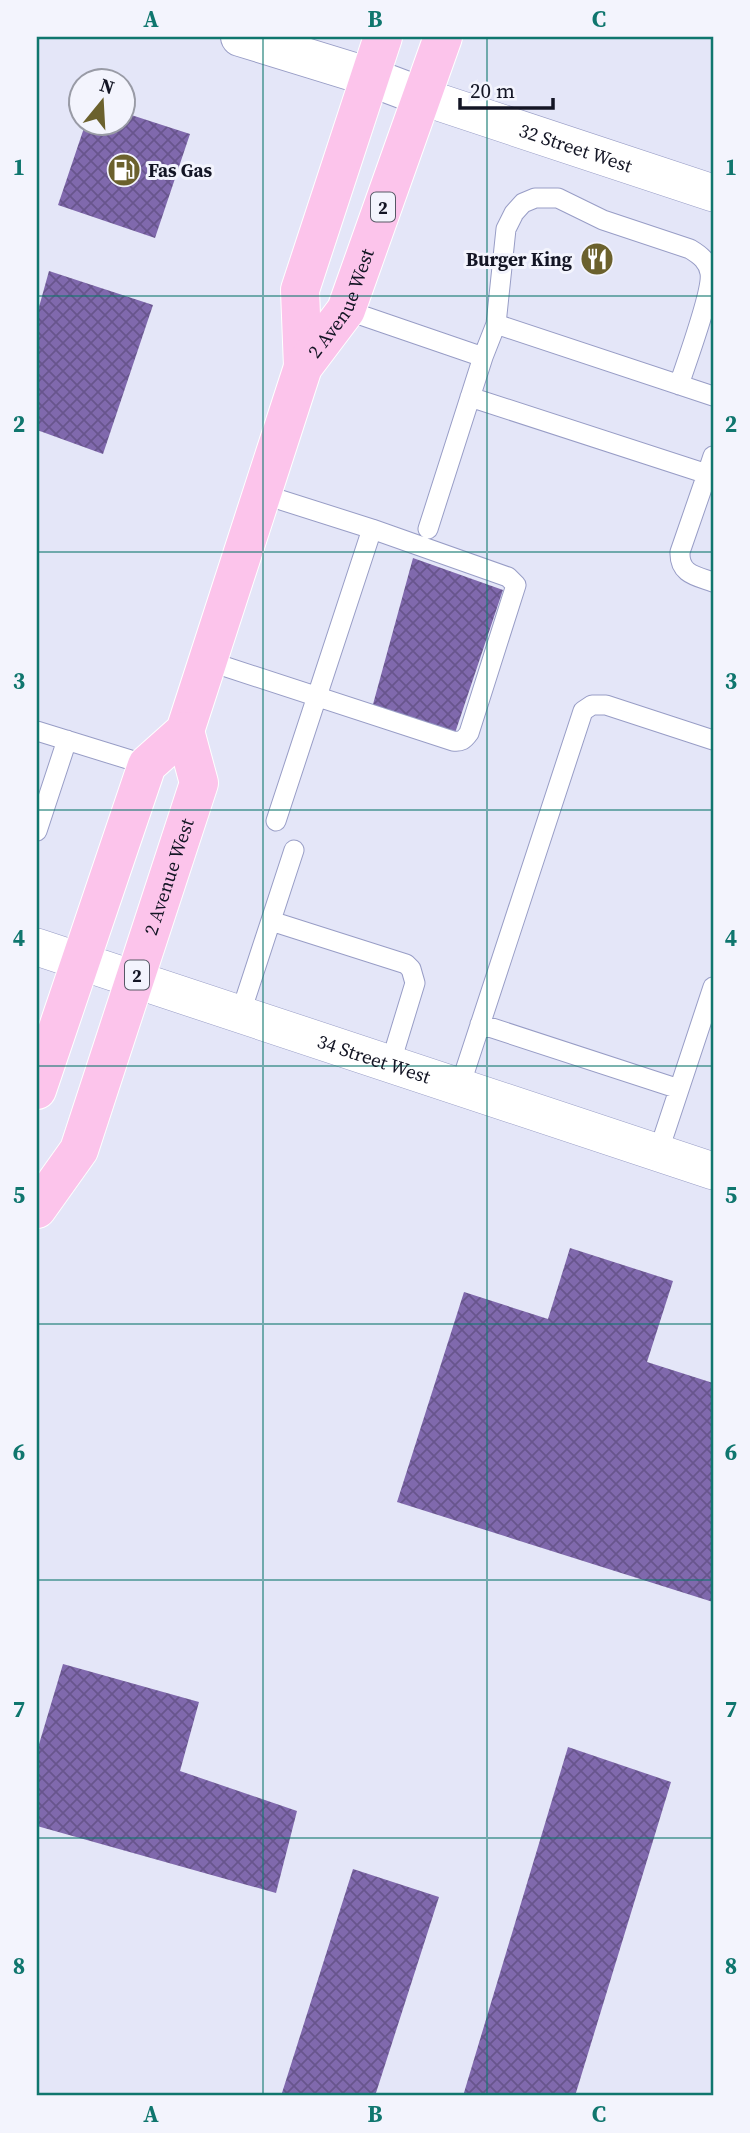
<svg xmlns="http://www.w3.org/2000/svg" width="750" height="2133" viewBox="0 0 750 2133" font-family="'Source Serif 4',serif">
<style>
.building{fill:url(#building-cross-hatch)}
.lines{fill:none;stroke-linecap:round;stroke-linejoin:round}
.service-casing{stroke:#989dc6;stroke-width:21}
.minor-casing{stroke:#989dc6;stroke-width:38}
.tertiary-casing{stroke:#989dc6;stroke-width:40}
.trunk-casing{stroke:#fff;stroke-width:40}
.service{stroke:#fff;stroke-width:19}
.minor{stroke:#fff;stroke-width:37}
.tertiary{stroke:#fff;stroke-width:38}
.trunk{stroke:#fcc4eb;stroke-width:38}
.grid{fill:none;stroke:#0f766e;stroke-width:2;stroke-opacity:0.55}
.labels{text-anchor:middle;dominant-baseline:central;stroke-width:6;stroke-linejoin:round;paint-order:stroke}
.shield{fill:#f3f4fd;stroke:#565865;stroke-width:2}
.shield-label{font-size:18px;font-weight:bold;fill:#131524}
.street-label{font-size:19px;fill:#131524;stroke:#f3f4fd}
.poi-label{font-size:19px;font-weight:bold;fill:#131524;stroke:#f3f4fd;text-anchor:start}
.neatline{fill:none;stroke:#0f766e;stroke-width:2.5}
.grid-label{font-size:23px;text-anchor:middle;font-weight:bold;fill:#0f766e}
</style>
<defs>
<pattern id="building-cross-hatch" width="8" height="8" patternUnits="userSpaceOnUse" patternTransform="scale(1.75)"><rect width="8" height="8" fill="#8069ad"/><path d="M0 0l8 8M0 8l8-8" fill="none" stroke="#68558d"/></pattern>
</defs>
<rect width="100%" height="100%" fill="#e4e6f8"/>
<path class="building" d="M122,112L190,134L155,238L58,205L86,122H122Z
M49,271L153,305L103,454L37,430V307H39Z
M413,558L503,590L453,739L372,708Z
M570,1248L673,1281L647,1362L713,1383V1602L397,1502L464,1292L548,1319Z
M63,1664L199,1702L180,1771L297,1811L276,1893L37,1826V1751Z
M568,1747L671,1782L575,2096H463Z
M353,1869L439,1897L375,2096H281Z"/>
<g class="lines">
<defs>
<path id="service" d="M346,310L483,357L428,529
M496,324L506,229L514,213L523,203L535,198H558L603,220L690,249C700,255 708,261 710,273C713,291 686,363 679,385
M483,357L496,324L713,396
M470,397L707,474L713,456
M707,474L680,552C679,574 696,576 713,582
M262,494L372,529L276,821
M208,661L453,741C461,742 464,740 469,733L516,585L508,577L372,529
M37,731L147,765
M37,831L67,740
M271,921L406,964L411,969L415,983L390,1065
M240,1015L294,850
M480,1024L679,1089
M460,1086L583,711L592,705H606L713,740
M658,1153L713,987"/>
<g id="minor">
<path id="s1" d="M423,97L713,193"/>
<path id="s2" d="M37,947L713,1171"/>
</g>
<path id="tertiary" d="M240,37L370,77L423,97"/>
<g id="trunk">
<path d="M303,367L300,290L383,37"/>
<path id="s3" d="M37,1090L147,765L185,731L303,367L346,310L443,37"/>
<path id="s4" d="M37,1209L79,1150L199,783L185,731"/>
</g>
</defs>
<use href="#service" class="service-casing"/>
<use href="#minor" class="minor-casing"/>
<use href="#tertiary" class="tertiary-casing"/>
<use href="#trunk" class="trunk-casing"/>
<use href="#service" class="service"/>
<use href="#minor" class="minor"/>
<use href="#tertiary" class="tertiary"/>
<use href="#trunk" class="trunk"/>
</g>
<path class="grid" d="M263,37V2096M487,37V2096M37,296H713M37,552H713M37,810H713M37,1066H713M37,1324H713M37,1580H713M37,1838H713"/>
<defs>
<symbol id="fuel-disc" viewBox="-11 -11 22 22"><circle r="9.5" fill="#6b612d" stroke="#f3f4fd"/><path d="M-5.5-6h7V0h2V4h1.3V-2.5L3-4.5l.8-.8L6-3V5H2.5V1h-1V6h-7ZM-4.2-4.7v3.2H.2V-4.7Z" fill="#fff"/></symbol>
<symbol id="restaurant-disc" viewBox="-11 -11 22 22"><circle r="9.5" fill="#6b612d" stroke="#f3f4fd"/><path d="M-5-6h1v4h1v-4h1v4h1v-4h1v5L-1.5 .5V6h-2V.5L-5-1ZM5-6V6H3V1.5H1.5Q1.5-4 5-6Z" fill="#fff"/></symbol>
</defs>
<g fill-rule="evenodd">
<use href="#fuel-disc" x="105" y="151" width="38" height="38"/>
<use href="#restaurant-disc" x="578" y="240" width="38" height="38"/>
</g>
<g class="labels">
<g class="shield">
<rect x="371" y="192.5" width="24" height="29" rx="5"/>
<rect x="125" y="960.5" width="24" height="29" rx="5"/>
</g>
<g class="shield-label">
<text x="383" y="207">2</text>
<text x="137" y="975">2</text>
</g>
<g class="street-label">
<text stroke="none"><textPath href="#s1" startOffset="161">32 Street West</textPath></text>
<text stroke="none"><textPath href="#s3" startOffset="852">2 Avenue West</textPath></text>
<text stroke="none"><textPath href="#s4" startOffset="360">2 Avenue West</textPath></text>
<text stroke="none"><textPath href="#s2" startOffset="355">34 Street West</textPath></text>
</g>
<g class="poi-label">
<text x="148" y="170">Fas Gas</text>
<text x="572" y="259" text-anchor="end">Burger King</text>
</g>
</g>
<rect width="750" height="2133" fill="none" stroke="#f3f4fd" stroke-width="77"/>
<g transform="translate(102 102) rotate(18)"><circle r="33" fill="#f3f4fd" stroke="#999ba6" stroke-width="2"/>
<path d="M0-5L12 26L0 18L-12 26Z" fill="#6b612d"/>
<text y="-10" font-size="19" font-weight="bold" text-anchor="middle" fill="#131524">N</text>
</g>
<path d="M460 98v10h93v-10" fill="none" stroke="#131524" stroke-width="3.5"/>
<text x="470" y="98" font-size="21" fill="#131524" stroke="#f3f4fd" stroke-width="5" paint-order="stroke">20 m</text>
<rect x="38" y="38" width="674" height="2056" class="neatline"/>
<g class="grid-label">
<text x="151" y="27">A</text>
<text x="375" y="27">B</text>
<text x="599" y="27">C</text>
<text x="19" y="175">1</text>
<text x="731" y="175">1</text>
<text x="19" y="432">2</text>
<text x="731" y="432">2</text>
<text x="19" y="689">3</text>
<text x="731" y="689">3</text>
<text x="19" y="946">4</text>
<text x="731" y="946">4</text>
<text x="19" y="1203">5</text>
<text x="731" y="1203">5</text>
<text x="19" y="1460">6</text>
<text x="731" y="1460">6</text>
<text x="19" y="1717">7</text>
<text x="731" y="1717">7</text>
<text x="19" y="1974">8</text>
<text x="731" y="1974">8</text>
<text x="151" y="2122">A</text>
<text x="375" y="2122">B</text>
<text x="599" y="2122">C</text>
</g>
</svg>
